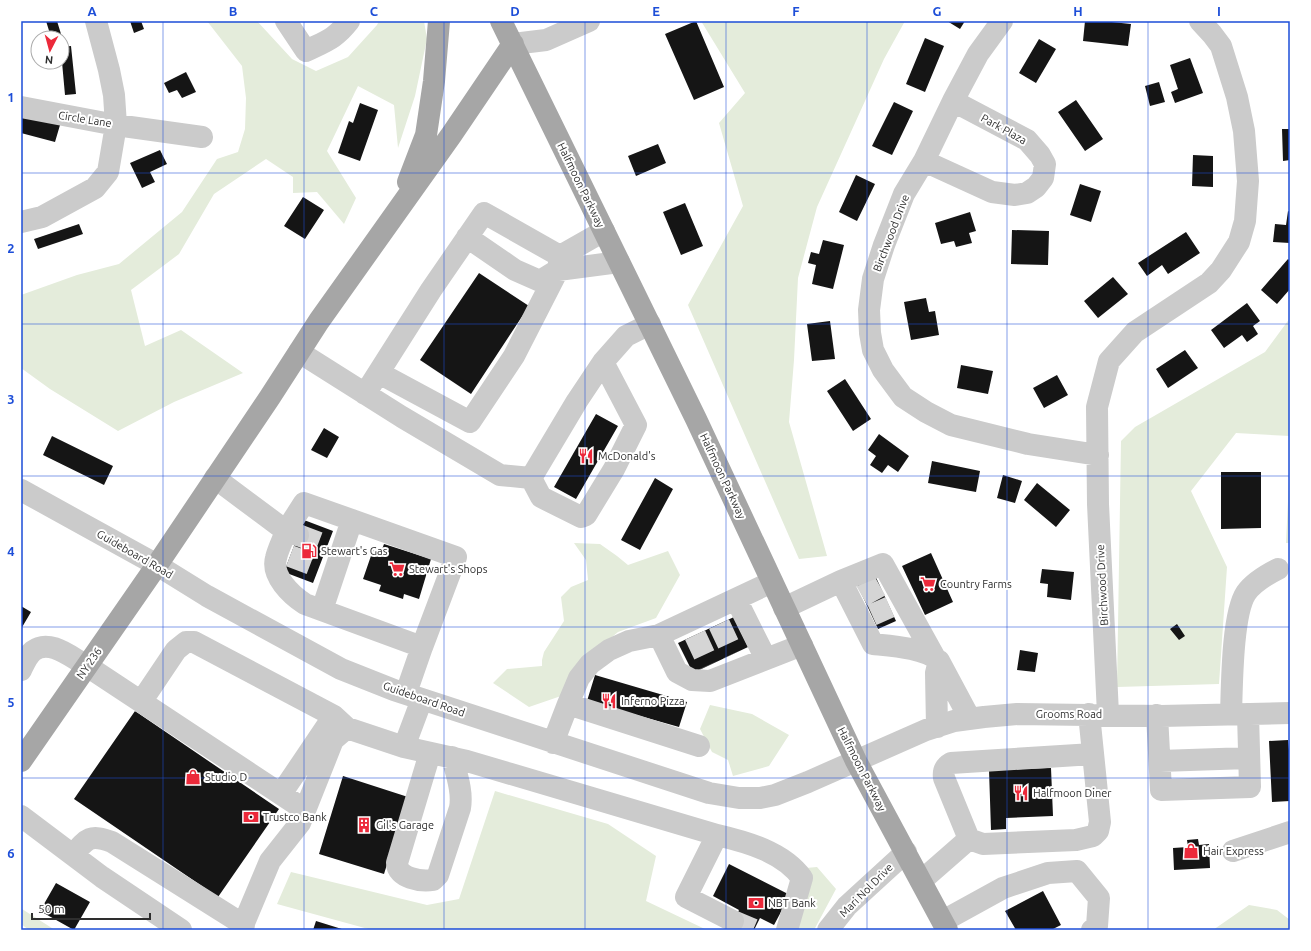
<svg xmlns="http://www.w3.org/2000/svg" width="1311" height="951" viewBox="0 0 1311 951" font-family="Ubuntu,sans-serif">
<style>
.green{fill:#e4ecdb}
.building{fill:#151515}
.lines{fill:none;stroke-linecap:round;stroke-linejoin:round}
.minor-tunnel{stroke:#d5d5d5;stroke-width:22;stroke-dasharray:22 11;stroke-linecap:butt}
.minor{stroke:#cbcbcb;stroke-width:22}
.major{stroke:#a6a6a6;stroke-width:22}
.grid{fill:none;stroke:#1d4ed8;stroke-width:1;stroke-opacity:0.55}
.labels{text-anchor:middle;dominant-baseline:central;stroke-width:4;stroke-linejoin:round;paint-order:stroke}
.street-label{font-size:11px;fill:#2e2e2e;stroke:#fff}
.poi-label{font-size:11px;fill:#2e2e2e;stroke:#fff;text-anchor:start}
.neatline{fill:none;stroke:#1d4ed8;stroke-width:1.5}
.grid-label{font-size:13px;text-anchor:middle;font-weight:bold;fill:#1d4ed8}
</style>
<rect width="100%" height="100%" fill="#fff"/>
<path class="green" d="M207,21H257L292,59L316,71L348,57L377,25L379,21H424L427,39L415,96L398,148L394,105L358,86L327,151L356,198L344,224L317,192L293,193V177L266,159L214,194L179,254L131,290L145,346L181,330L243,373L174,402L118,431L50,389L21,368V295L77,275L119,264L182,212L217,159L238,152L245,129L246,98L242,66Z
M701,21H905L884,59L817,207L798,278L794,360L789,422L827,556L799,559L688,305L743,206L719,123L745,93Z
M1290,318V436L1236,433L1191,491L1227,567L1219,684L1117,687L1121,441L1135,427L1265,352Z
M1290,459V543H1286Z
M574,543L600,544L617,556L628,565L668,551L680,575L656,618L618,632L588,657L561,696L529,707L493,683L507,669L542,666V660L544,652L564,621L561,597L571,587L588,580L586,560Z
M710,705L752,714L789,735L769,766L733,776L728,760L712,752L700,729Z
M495,791L608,824L656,856L646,901L707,930H372L277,904L291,872L427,905L459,899Z
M817,867L836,889L814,930H793L806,868Z
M21,905L22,909L55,930H29L21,924Z
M1249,905L1277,910L1290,920V930H1213Z"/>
<path class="building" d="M46,21H57L61,34L51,37Z
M130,21H141L144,29L134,33Z
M696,21L724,87L694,100L665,34Z
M947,21H965L960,29Z
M1085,21H1102L1131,24L1128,46L1083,41Z
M925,38L944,46L925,92L906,84Z
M1039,39L1056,49L1036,83L1019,73Z
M71,46L76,94L65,95L62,62V47Z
M1190,58L1203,93L1175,103L1171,92L1178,89L1170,65Z
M186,72L196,92L182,98L177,90L169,93L164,83Z
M1159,82L1165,102L1150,106L1145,86Z
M1076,100L1103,139L1085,151L1058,112Z
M894,102L913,111L892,155L872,146Z
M360,103L378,110L360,161L338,153L349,121L353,123Z
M21,114L60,125L55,142L21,133Z
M1282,129H1290V160L1283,161Z
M658,144L666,163L636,176L628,156Z
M160,150L167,164L150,172L155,182L142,188L130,163Z
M1193,155L1213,156V187L1192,186Z
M856,175L875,184L857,221L839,212Z
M1080,184L1101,191L1091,222L1070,215Z
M303,197L324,210L305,239L284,226Z
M685,203L703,246L681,255L663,212Z
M1288,211L1290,212V243L1273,242L1275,224L1286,225Z
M970,212L976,231L969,233L972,243L956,247L954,241L941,244L935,223Z
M79,224L83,234L38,249L34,239Z
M1012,230L1049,231L1048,265L1011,264Z
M1186,232L1200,253L1168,274L1162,265L1147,276L1138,263Z
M823,240L844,245L833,289L812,284L816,265L808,263L811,252L819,254Z
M1288,259L1290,261V289L1277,304L1261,290Z
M479,273L529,306L471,394L420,360Z
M1113,277L1128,294L1098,318L1084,301Z
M926,298L929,312L935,311L939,335L911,340L904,302Z
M1247,303L1260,321L1253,326L1258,334L1247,342L1242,335L1224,348L1211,330Z
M830,321L835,359L812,361L807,324Z
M1185,350L1198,368L1168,388L1156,369Z
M961,365L993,371L988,394L957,388Z
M1057,375L1068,395L1044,408L1033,388Z
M845,379L871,419L853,431L827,391Z
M596,414L618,426L576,499L554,487Z
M324,428L339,437L327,458L311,450Z
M879,434L909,456L898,472L888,465L882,473L870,465L876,456L868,450Z
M52,436L113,466L104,485L43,455Z
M932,461L980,471L976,492L928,483Z
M1221,472H1261V528L1221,529Z
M1003,475L1022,481L1015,503L997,498Z
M655,478L673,489L640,550L621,540Z
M1037,483L1070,510L1056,527L1024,500Z
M304,520L333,531L313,583L284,572Z
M384,544L431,559L419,599L404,594L403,599L379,591L381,585L363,579L373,550L381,552Z
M931,553L953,602L925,615L902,566Z
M1042,569L1074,572L1071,600L1047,597L1048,584L1040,583Z
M874,573L896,621L878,629L856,582Z
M21,606L31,612L21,629Z
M734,617L748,647L693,673L678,643Z
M1177,624L1185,636L1179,640L1170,629Z
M1020,650L1038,653L1035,672L1017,670Z
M595,675L687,702L679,727L587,701Z
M135,711L279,809L218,897L74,799Z
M1288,740L1289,750H1290V801L1272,802L1269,741Z
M1051,768L1053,816L1006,818V829L991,830L989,770Z
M343,776L408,797L384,874L319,854Z
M1198,839L1199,845L1209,844L1210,868L1174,870L1173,848L1188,847L1187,840Z
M729,864L790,895L774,925L760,918L754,930H741L731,925L739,910L713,896Z
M56,883L90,902L74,930L40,911Z
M1043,891L1061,925L1051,930H1016L1005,911Z
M316,921L345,930H313Z"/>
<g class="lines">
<path class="minor-tunnel" d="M298,535L327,546
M290,556L319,567
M862,596L880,586
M872,615L890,607
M719,624L733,654
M695,635L709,665
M733,921L754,930"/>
<path class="minor" d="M286,21L306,51C326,41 335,39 349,21
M1002,21L978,54L953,101L924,161L904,194L884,245L873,279L869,310L870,333L873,350L883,370L903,397L926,412L951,425L1028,444L1098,455
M513,44L546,40L589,21
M21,107L116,125L114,95L109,70L96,21
M924,161L992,192L1015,195L1027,193L1036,187L1043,178L1045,164L1040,155L1027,140L953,101
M21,222L42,217L95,188L108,172L116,125L202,137
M467,237L515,270L540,281L558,270L619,262
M560,256L604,231
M299,352L402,417L500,475L531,478
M603,362L636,425L614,469L586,515L581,517L541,497L531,478L577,401L603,362L626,336L650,324
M379,373L470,422L514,356L558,270L560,256
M365,394L431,290L484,213L560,256
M215,478L286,531C283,540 278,549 276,558C271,576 291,595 305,604L422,647L406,693
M21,490L157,565L207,596L341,669L394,690L709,793L739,798H760L775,795L808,782L926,730L954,721L984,717L1017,714L1161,716L1290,713
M298,535L286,531L304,503L456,557L422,647
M841,581L883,564L934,656
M736,599L766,659
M784,608L841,581L873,644C892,646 925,648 939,661L970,719
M322,610L352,520
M659,635L677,672L692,680L710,681L802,645
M21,670C24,664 27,656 33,651C50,638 72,658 87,666L305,810
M141,702L176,650L186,642H194L334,716L347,728
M568,704L579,678L590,664L609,650L629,641L659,635L772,582
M1089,714L1100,822L1098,831L1093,836L1076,840L983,844L969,839L944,778C943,771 944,767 951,763L1093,754
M1108,714L1098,504L1097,407L1109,361L1135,332L1209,283L1221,270L1239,242L1245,221L1248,181L1244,131L1237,97L1221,46L1212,34L1200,21
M1231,714C1232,687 1232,614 1246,593C1253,583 1268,574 1278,569
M1157,715L1161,790L1250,787L1248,714
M937,727L936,673L939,661
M553,743L568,704L699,746
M404,747L422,699
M430,753L397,863C397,878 421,882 433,880L438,875L460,808C463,791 456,773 452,757
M1160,761L1249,758
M281,794L333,717
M21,816L102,877L181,930
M1233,851L1290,832
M73,855C87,838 90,834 112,842L244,925
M921,881L969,839
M733,921L686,897L717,835C747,842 783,852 802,878L787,930
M943,921L1003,888L1048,873L1077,871L1099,898L1097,926L1092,930
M241,930L270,861L300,823L333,740L347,728L404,747L467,761L717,835
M828,930L847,906L906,852"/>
<path class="major" d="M501,21L696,419L856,761L947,930
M408,182L426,135L434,81L439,21
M21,761L157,565L270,397L319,321L452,134L513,44"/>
</g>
<path class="grid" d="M163,21V930M304,21V930M444,21V930M585,21V930M726,21V930M867,21V930M1007,21V930M1148,21V930M21,173H1290M21,324H1290M21,476H1290M21,627H1290M21,778H1290"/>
<defs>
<symbol id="restaurant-bare" viewBox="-9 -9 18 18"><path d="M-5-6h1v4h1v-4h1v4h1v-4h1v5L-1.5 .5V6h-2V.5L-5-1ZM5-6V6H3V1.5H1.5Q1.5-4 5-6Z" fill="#ec293a" stroke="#fff" stroke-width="2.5" paint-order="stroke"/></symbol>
<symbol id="fuel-bare" viewBox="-9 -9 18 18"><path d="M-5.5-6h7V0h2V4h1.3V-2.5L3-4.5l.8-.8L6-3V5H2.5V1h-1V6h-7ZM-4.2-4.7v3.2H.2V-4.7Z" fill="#ec293a" stroke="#fff" stroke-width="2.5" paint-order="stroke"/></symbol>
<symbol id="supermarket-bare" viewBox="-9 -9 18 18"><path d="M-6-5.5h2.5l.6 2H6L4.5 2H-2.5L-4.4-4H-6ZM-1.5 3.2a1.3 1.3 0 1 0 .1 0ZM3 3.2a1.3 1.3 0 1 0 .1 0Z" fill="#ec293a" stroke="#fff" stroke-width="2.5" paint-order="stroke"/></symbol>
<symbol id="shop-bare" viewBox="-9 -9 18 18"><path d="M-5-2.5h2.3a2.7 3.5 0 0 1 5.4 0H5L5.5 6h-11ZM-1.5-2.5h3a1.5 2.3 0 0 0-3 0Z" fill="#ec293a" stroke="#fff" stroke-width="2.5" paint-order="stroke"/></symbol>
<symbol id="bank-bare" viewBox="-9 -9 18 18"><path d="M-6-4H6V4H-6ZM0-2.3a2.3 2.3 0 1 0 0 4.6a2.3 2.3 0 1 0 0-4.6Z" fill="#ec293a" stroke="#fff" stroke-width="2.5" paint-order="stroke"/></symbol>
<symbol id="building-bare" viewBox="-9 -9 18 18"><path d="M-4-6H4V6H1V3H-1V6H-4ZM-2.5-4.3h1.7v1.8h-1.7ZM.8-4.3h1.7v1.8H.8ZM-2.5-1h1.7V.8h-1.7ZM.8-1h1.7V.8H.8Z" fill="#ec293a" stroke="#fff" stroke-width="2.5" paint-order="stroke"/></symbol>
</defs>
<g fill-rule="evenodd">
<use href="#restaurant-bare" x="575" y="445" width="22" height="22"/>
<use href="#fuel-bare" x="298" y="540" width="22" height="22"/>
<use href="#supermarket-bare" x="386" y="558" width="22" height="22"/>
<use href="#supermarket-bare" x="917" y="573" width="22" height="22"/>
<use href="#restaurant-bare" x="598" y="690" width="22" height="22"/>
<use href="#shop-bare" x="182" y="766" width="22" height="22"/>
<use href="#restaurant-bare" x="1010" y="782" width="22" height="22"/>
<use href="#bank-bare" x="240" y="806" width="22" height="22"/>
<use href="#building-bare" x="353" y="814" width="22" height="22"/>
<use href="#shop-bare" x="1180" y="840" width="22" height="22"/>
<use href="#bank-bare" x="745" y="892" width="22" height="22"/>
</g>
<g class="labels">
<g class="street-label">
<text transform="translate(85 119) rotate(9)">Circle Lane</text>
<text transform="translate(1004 129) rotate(29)">Park Plaza</text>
<text transform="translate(581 185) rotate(64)">Halfmoon Parkway</text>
<text transform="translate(891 233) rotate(-69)">Birchwood Drive</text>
<text transform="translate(723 476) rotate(65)">Halfmoon Parkway</text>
<text transform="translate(135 554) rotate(30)">Guideboard Road</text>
<text transform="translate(1102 585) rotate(-93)">Birchwood Drive</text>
<text transform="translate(89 663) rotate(-55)">NY 236</text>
<text transform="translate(424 699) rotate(19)">Guideboard Road</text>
<text x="1069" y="714">Grooms Road</text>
<text transform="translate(862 769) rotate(63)">Halfmoon Parkway</text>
<text transform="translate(866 890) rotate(-45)">Mari Nol Drive</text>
</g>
<g class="poi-label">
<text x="598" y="456">McDonald's</text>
<text x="321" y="551">Stewart's Gas</text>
<text x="409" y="569">Stewart's Shops</text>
<text x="940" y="584">Country Farms</text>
<text x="621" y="701">Inferno Pizza</text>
<text x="205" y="777">Studio D</text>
<text x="1033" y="793">Halfmoon Diner</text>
<text x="263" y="817">Trustco Bank</text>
<text x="376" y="825">Gil's Garage</text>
<text x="1203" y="851">Hair Express</text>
<text x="768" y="903">NBT Bank</text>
</g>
</g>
<rect width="1311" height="951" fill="none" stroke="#ffffff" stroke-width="44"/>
<g transform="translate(50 50) rotate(186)"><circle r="19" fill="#ffffff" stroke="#ababab"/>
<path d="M0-3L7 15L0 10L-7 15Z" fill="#ec293a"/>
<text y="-6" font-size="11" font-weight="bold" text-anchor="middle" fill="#2e2e2e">N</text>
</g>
<path d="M32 913v6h118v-6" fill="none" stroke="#2e2e2e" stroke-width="2"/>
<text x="38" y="913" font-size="12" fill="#2e2e2e" stroke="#ffffff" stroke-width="3" paint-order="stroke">50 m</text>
<rect x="22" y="22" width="1267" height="907" class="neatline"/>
<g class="grid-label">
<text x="92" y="16">A</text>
<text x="233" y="16">B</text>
<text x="374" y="16">C</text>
<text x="515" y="16">D</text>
<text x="656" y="16">E</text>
<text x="796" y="16">F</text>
<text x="937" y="16">G</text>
<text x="1078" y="16">H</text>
<text x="1219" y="16">I</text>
<text x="11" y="102">1</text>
<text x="11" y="253">2</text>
<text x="11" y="404">3</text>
<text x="11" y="556">4</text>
<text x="11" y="707">5</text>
<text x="11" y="858">6</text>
</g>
</svg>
